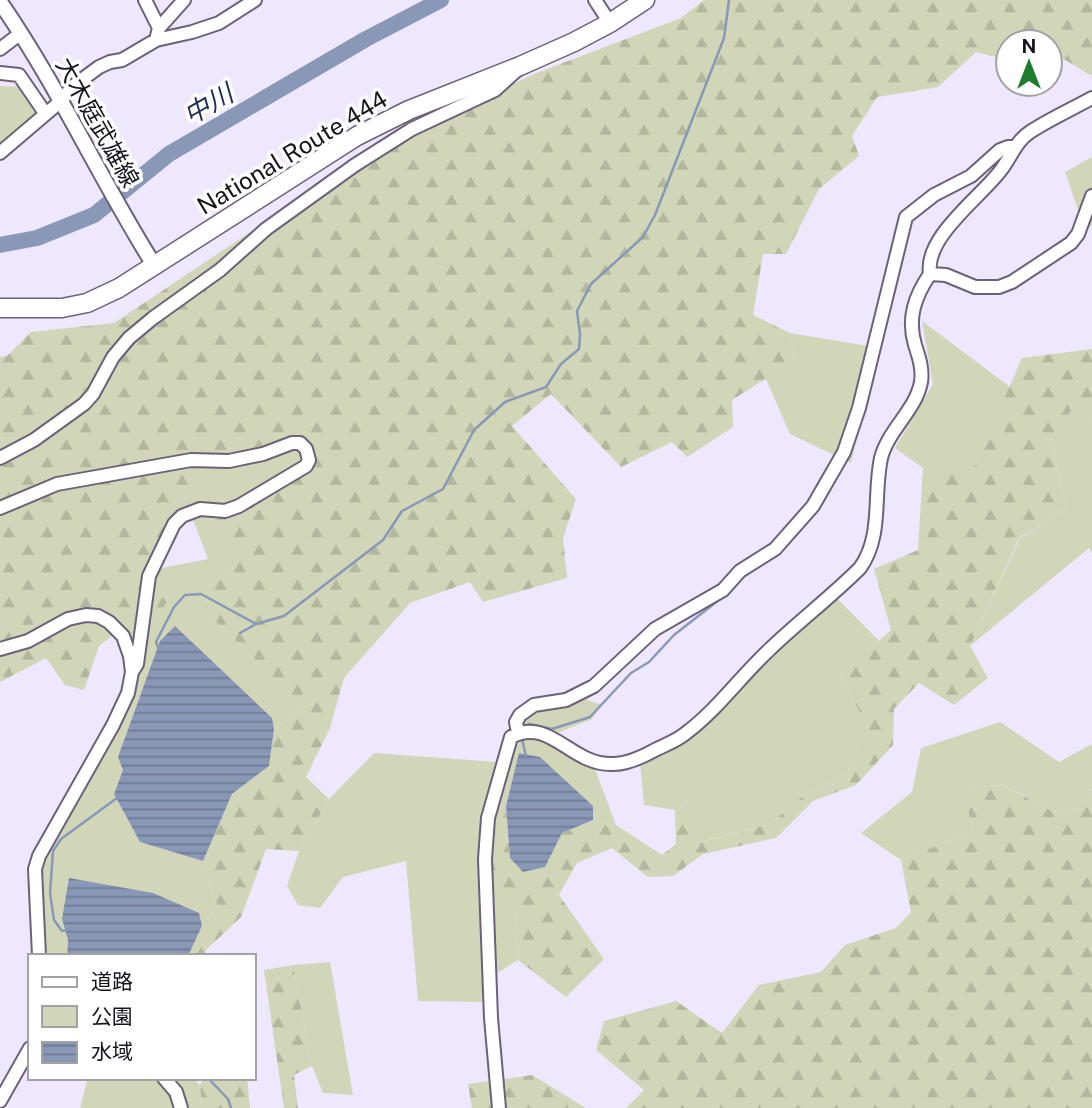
<svg xmlns="http://www.w3.org/2000/svg" width="1092" height="1108" viewBox="0 0 1092 1108" font-family="'Public Sans','Noto Sans JP',sans-serif">
<style>
.green{fill:#d0d6b7}
.forest{fill:url(#forest-firs)}
.water{fill:url(#water-rules)}
.lines{fill:none;stroke-linecap:round;stroke-linejoin:round}
.stream{stroke:#8998b6;stroke-width:2.5}
.river{stroke:#8998b6;stroke-width:16}
.minor-casing{stroke:#6b6279;stroke-width:16}
.major-casing{stroke:#6b6279;stroke-width:18}
.highway-casing{stroke:#6b6279;stroke-width:21}
.minor{stroke:#fff;stroke-width:12}
.major{stroke:#fff;stroke-width:14}
.highway{stroke:#fff;stroke-width:18}
.labels{text-anchor:middle;dominant-baseline:central;stroke-width:7;stroke-linejoin:round;paint-order:stroke}
.street-label{font-size:24px;fill:#17141d;stroke:#fff}
.water-label{font-size:26px;font-style:italic;fill:#1a2c55;stroke:#fff}
</style>
<defs>
<pattern id="forest-firs" width="22" height="20" patternUnits="userSpaceOnUse" patternTransform="scale(1.75)"><rect width="22" height="20" fill="#d0d6b7"/><path d="M5 1l3.5 6h-7zM16 11l3.5 6h-7z" fill="#b2b79d"/></pattern>
<pattern id="water-rules" width="6" height="5" patternUnits="userSpaceOnUse" patternTransform="scale(1.75)"><rect width="6" height="5" fill="#8998b6"/><path d="M0 2.5h6" fill="none" stroke="#6f7b93"/></pattern>
</defs>
<rect width="100%" height="100%" fill="#efe7fd"/>
<path class="green" d="M0,86L22,87L38,115L0,146Z
M1092,157V226L1084,227L1065,172Z
M922,321L1010,387L974,468H923L895,448L933,384Z
M790,333L880,348L851,463L790,434L765,377L795,360Z
M1074,406L1092,421V553L1089,548L970,646L1020,538L1066,508L1051,440Z
M290,438L306,458L232,568L206,588V612L304,707L274,729L272,718L123,770L114,794L140,842L203,861L218,907L202,926L198,913L62,919L68,940L67,956H45L40,871L121,724L139,671L156,569L208,559L190,512L195,486Z
M827,588L879,641L840,676L869,729L847,774L804,795L770,824L700,842L687,799L675,810L644,805L639,752L684,731L775,635Z
M577,696L602,705L592,719L557,733L590,756L616,825L593,820V806L519,754L506,806L483,808L515,910L518,960L486,980L484,1002L418,1001L406,861L343,877L320,908L298,905L287,886L299,851L329,799L374,753L497,762L514,718Z
M1000,722L1059,762L1092,744V789L1084,808L1058,814L1003,785L966,788L972,832L901,860L861,833L912,792L921,748Z
M330,962L353,1095L323,1093L312,1066L293,965Z
M88,1078H192L200,1085L202,1108H80Z"/>
<path class="forest" d="M704,0H1092V76L1050,51V42H1008V60L976,52L938,87L877,97L852,136L859,156L819,189L786,254H763L753,315L790,333L795,360L732,400L733,427L687,457L672,442L621,467L551,394L512,426L576,499L563,538L567,578L483,602L470,582L410,603L344,678L330,728L306,777L329,799L299,851L266,849L241,917L205,951L206,956H188L202,926L218,907L203,861L232,794L269,766L274,729L304,707L206,612V588L232,568L217,519L305,458L290,438L196,486L190,512L174,515L156,569L175,589L140,644L116,633L99,646L84,690L65,685L46,658L0,682V357L7,356L31,332L114,323L367,154L534,74L681,18Z
M1092,349V421L1074,407L1051,440L1066,508L1019,538L970,646L988,678L954,705L919,683L894,709L893,745L856,785L813,801L776,838L703,854L673,876L648,877L612,848L577,863L559,895L604,959L566,997L518,960L515,910L481,889L483,808L506,806L510,858L545,867L562,833L593,820L616,825L662,855L676,844L675,810L687,799L701,842L770,824L804,795L847,774L869,729L840,676L891,630L874,569L918,550L923,468H974L1022,358Z
M1002,785L1058,814L1084,808L1092,789V1108H626L644,1090L596,1050L604,1021L676,1001L722,1033L759,985L821,972L845,945L896,928L911,912L901,860L972,832L965,788Z
M293,965L312,1066L294,1075L298,1108H284L264,970Z
M532,1075L586,1108H472L468,1084Z
M204,1078H247L250,1108H202L200,1085Z"/>
<path class="water" d="M175,626L272,718L274,729L269,766L232,794L203,861L140,842L114,794L123,770L118,757L160,641Z
M519,753L540,757L593,806V820L562,833L545,867L523,872L510,858L506,806Z
M69,878L153,893L199,913L202,926L188,956H67L68,940L62,919Z"/>
<g class="lines">
<path class="stream" d="M240,633L256,624L284,616L383,540L402,511L443,489L474,430L505,402L546,387L561,364L579,349L580,334L577,311L591,284L643,237L655,215L724,38L729,0
M159,650L156,642L174,607L185,595L201,594L256,624
M525,726L529,724L552,729L590,717L631,673L649,662L674,635L724,596
M522,739L526,756
M67,930L62,931L54,920L50,893L53,851L61,839L117,798
M208,1078L228,1099L231,1108"/>
<path class="river" d="M0,245L37,238L94,215L169,154L366,39L441,0"/>
<defs>
<path id="minor" d="M145,0L159,28
M595,0L610,23
M156,40L159,28L184,0
M0,49L21,33
M0,73L19,75L45,113
M0,153L61,101L72,87L99,67L110,62L122,60L156,40L192,32L219,23L255,0
M930,274L946,275L975,287H999L1012,282L1071,243L1078,234L1092,196
M0,458L34,440L84,404L93,394L113,357L129,338L153,318L220,270L266,229L355,165L412,129L495,90L517,70
M0,508L57,484L191,460L229,461L263,454L292,443H300L306,449L309,460L306,466L239,506L225,511L200,509L182,516L174,524L149,576L137,664L132,672
M0,649L28,641L68,619L86,615L98,616L109,622L123,636L130,656L132,672L128,693L113,725L39,856L35,869L39,956
M518,733L516,722L520,715L534,705L566,700L594,686L655,629L723,590L740,571L775,549L813,506L844,452L859,408L906,217L934,195L971,176L1000,150L1008,147H1015
M164,1078L176,1092L181,1108
M0,1101L30,1048
M499,1108L491,1018L485,859L488,818L511,737C550,716 571,766 613,764C626,764 642,757 653,751C664,745 677,741 686,733C717,710 740,677 769,650C798,622 831,597 860,568C883,536 873,495 881,458C888,430 916,410 921,382C923,369 919,357 915,345C907,318 915,296 930,274C924,237 980,198 1001,170C1011,157 1016,141 1030,132C1050,119 1072,109 1092,98"/>
<path id="major" d="M0,2C58,86 100,179 154,265"/>
<path id="highway" d="M0,308H62L87,303L119,288L357,136L409,110L520,66L574,42L610,23L645,0"/>
</defs>
<use href="#minor" class="minor-casing"/>
<use href="#major" class="major-casing"/>
<use href="#highway" class="highway-casing"/>
<use href="#minor" class="minor"/>
<use href="#major" class="major"/>
<use href="#highway" class="highway"/>
</g>
<g class="labels">
<g class="street-label">
<text transform="translate(98 122) rotate(61)">大木庭武雄線</text>
<text transform="translate(292 152) rotate(-31)">National Route 444</text>
</g>
<g class="water-label">
<text transform="translate(208 104) rotate(-30)">中川</text>
</g>
</g>
<rect x="28" y="954" width="228" height="126" fill="#ffffff" stroke="#a2a1a5" stroke-width="2"/>
<rect x="42" y="977" width="35" height="10" fill="#ffffff" stroke="#a2a1a5" stroke-width="2"/>
<text x="91" y="989" font-size="21" fill="#17141d">道路</text>
<rect x="42" y="1006" width="35" height="21" fill="#d0d6b7" stroke="#a2a1a5" stroke-width="2"/>
<text x="91" y="1024" font-size="21" fill="#17141d">公園</text>
<rect x="42" y="1042" width="35" height="21" fill="url(#water-rules)" stroke="#a2a1a5" stroke-width="2"/>
<text x="91" y="1059" font-size="21" fill="#17141d">水域</text>
<g transform="translate(1029 63)"><circle r="33" fill="#ffffff" stroke="#a2a1a5" stroke-width="2"/>
<path d="M0-5L12 26L0 18L-12 26Z" fill="#1d7c2d"/>
<text y="-10" font-size="19" font-weight="bold" text-anchor="middle" fill="#17141d">N</text>
</g>
</svg>
